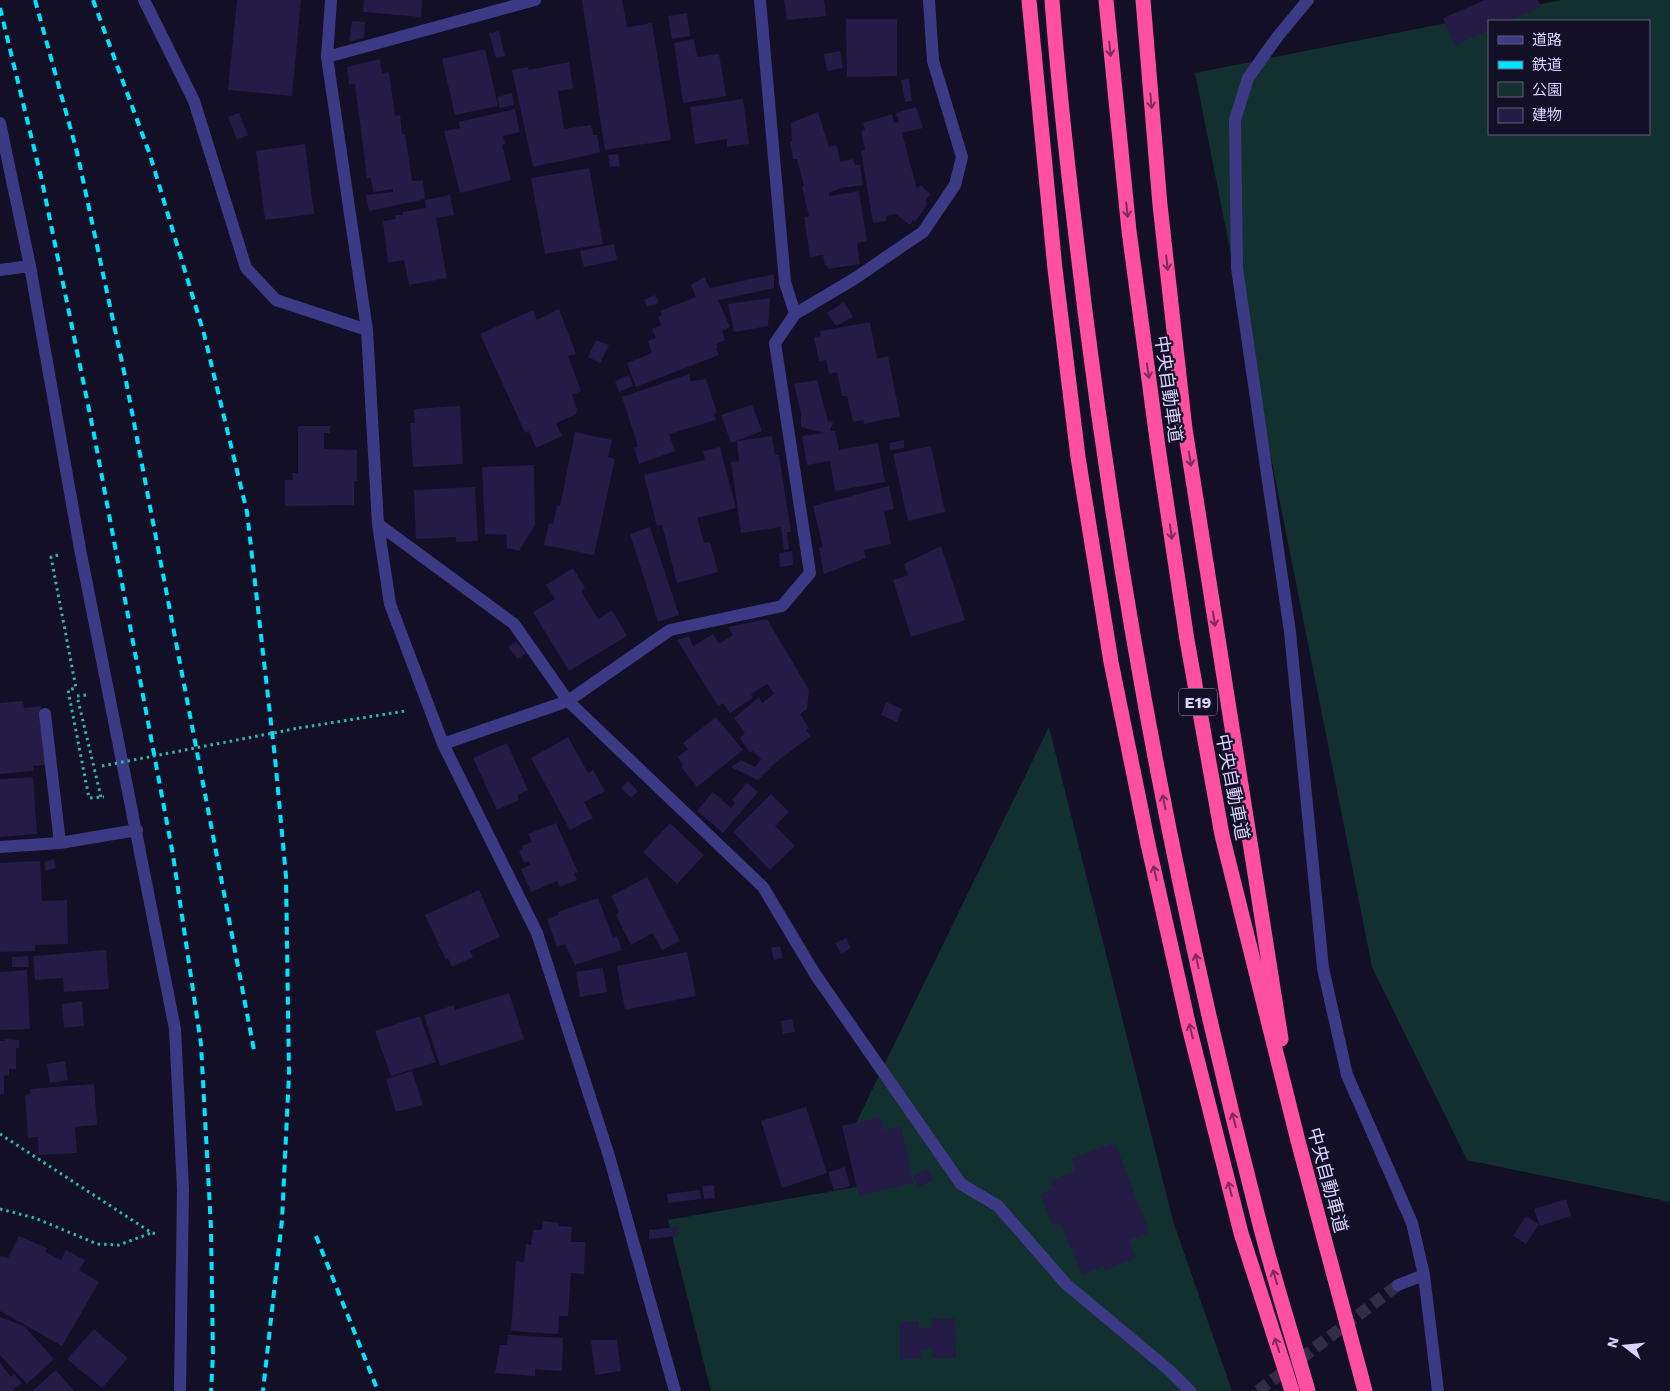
<svg xmlns="http://www.w3.org/2000/svg" width="1670" height="1391" viewBox="0 0 1670 1391" font-family="'Work Sans','Noto Sans JP',sans-serif">
<style>
.green{fill:#12302f;fill-rule:evenodd}
.building{fill:#241b47}
.lines{fill:none;stroke-linecap:round;stroke-linejoin:round}
.minor-tunnel{stroke:#312d47;stroke-width:12;stroke-dasharray:12 6;stroke-linecap:butt}
.path{stroke:#2fb8b0;stroke-width:3;stroke-dasharray:2.5 4;stroke-linecap:butt}
.minor{stroke:#3d3a85;stroke-width:12}
.motorway{stroke:#ff4fa3;stroke-width:15}
.rail{stroke:#00e5ff;stroke-width:4;stroke-dasharray:8 6;stroke-linecap:butt}
.path-bridge{stroke:#2fb8b0;stroke-width:3;stroke-dasharray:2.5 4;stroke-linecap:butt}
.oneway{stroke:#7d2c5e}
.labels{text-anchor:middle;dominant-baseline:central;stroke-width:4.5;stroke-linejoin:round;paint-order:stroke}
.shield{fill:#130f26;stroke:#9e99be;stroke-width:1}
.shield-label{font-size:16px;font-weight:bold;fill:#d9d4ff}
.street-label{font-size:18px;fill:#d9d4ff;stroke:#130f26}
</style>
<rect width="100%" height="100%" fill="#130f26"/>
<path class="green" d="M1562,0H1670V1202L1467,1160L1372,967L1195,73ZM1489,21H1649V134H1489Z
M1049,727L1173,1221L1232,1391H711L668,1220L873,1184L853,1129Z"/>
<path class="building" d="M237,0H301L292,96L228,90Z
M364,0H422L421,17L363,12Z
M582,0H622L627,27L652,23L671,140L605,150Z
M784,0H824L826,16L787,20Z
M1485,0H1538L1541,7L1508,21H1489V30L1455,45L1443,18Z
M687,13L690,36L672,39L668,16Z
M846,19H897V76L847,77Z
M352,21L365,22L364,38L349,42Z
M499,31L505,56L496,58L489,33Z
M694,39L697,57L719,54L726,96L683,103L674,43Z
M485,49L498,106L455,115L442,59Z
M840,51L843,68L827,71L824,54Z
M380,59L382,73L389,72L395,116L400,115L402,134H405L412,181L423,180L425,199L369,211L366,195L393,192V189L373,192L371,178H367L355,84H349L347,67Z
M569,62L573,88L558,91L564,129L591,125L593,135H597L600,151L598,153L533,167L512,70L528,67L529,70Z
M909,79L912,101L905,102L901,80Z
M512,93L514,105L500,108L497,97Z
M743,99L749,144L727,147V139L695,144L690,107Z
M916,107L923,128L902,133L917,189L921,185L930,194L926,201L927,205L915,222L913,220L910,225L896,214L886,216V221L873,223L861,151L865,150L861,131L865,130L863,123L892,114L894,123L899,122L896,113Z
M515,109L520,132L503,136L505,144L502,145L511,180L460,193L444,131L460,128L458,122Z
M818,112L829,147L837,145L840,162L853,159L855,165H860L863,185L842,188L829,193V196L859,191L867,241L857,243L860,264L828,269V266H825L823,255L810,257L804,217L809,216L802,187L804,186L797,159H793L790,141H792L791,123Z
M239,113L248,135L237,140L228,117Z
M305,144L314,214L265,220L256,151Z
M618,154L620,166L610,167L608,155Z
M589,168L603,244L545,254L531,178Z
M450,195L454,215L436,218L447,278L409,285L404,260L388,263L383,221L396,219L395,215H403V212L426,208L425,200Z
M614,244L617,260L584,267L580,251Z
M774,274V288L718,300L730,327L722,331L725,340L716,344L718,348L716,349L719,355L636,387L627,363L652,353L648,341L656,338L652,329L661,325L658,317L662,315L660,311L696,297L691,285L704,277L710,288Z
M655,295L659,303L647,307L644,300Z
M770,298L768,326L734,332L728,304Z
M844,302L853,317L836,326L827,313Z
M559,309L576,354L568,356L581,391L572,395L577,410L575,415L556,423L562,436L536,448L529,431L525,433L480,334L533,310L537,320Z
M870,322L877,359L888,356L900,416L864,424L863,420L853,422L847,396H842L837,372L829,374L826,360L819,361L814,337L821,336L820,331Z
M596,340L609,345L600,363L588,357Z
M689,374L691,381L706,379L717,413L714,414L716,420L669,434L675,451L639,464L634,448L638,446L622,397Z
M629,375L633,386L619,392L615,381Z
M817,380L828,421L833,422L830,431H835L839,450L878,443L885,482L835,491L830,461L807,465L802,436L824,433L801,427V413L794,384Z
M752,405L762,431L731,443L721,415Z
M460,406L463,464L413,467L410,423H415L414,409Z
M298,426H330V433H324V449L357,450V481H354V505L285,506V480H293L292,473H298Z
M575,432L612,440L608,457L615,459L594,555L544,545L549,523L553,524L557,505L560,506Z
M772,436L775,455H779L791,532H787L789,549L784,550L781,527L741,533L731,462L739,461L737,441Z
M904,440V448L890,450L889,443Z
M931,446L945,512L908,521L893,454Z
M720,447L736,508L697,518L704,543L710,542L718,572L677,583L662,525L657,526L644,475L705,460L703,451Z
M534,465L535,525L519,551L507,548L506,535L485,534L482,467Z
M889,486L894,509L884,511L891,544L864,550L866,558L824,574L819,548L823,547L813,506Z
M475,487L478,541L456,542V537L416,539L414,490Z
M650,527L679,615L658,622L630,534Z
M941,546L965,620L911,637L893,580L908,575L904,564Z
M792,551L793,565L780,567L779,553Z
M573,568L585,588L581,591L598,619L612,610L627,636L569,671L533,612L555,599L546,585Z
M767,619L809,690L807,709L800,714L809,728L806,730L811,736L776,762L758,780L731,767L741,760L755,767L761,759L753,751L750,753L740,738L745,733L734,718L759,697L762,703L774,694L767,684L751,694L753,698L730,713L723,703L718,706L677,640L689,636L693,646L713,634L719,644L733,635L728,627Z
M516,641L526,653L518,659L508,647Z
M23,701L24,708L41,706L46,765L33,766L34,771L0,774V703Z
M886,702L902,709L897,722L881,715Z
M716,717L743,750L697,787L681,767L683,765L678,757L688,749L683,743Z
M568,737L588,773L593,770L605,791L584,802L593,818L570,830L531,758Z
M507,743L528,790L517,795L519,800L497,810L473,758Z
M33,777L37,834L0,837V779Z
M628,781L638,791L631,798L621,788Z
M747,783L758,792L723,833L697,811L713,792L731,808L735,803L732,800Z
M771,794L789,812L775,826L795,846L770,870L733,832Z
M556,823L578,872L574,873L577,880L560,887L557,881L531,892L521,869L530,865L529,861L524,863L519,851L523,849L522,846L532,842L528,834Z
M670,823L704,855L677,884L643,852Z
M54,859L56,868L46,871L44,862Z
M40,861L42,901L67,900L68,944L35,945V951L0,952V863Z
M647,877L680,941L662,950L653,933L631,945L616,915L619,912L611,896Z
M479,890L500,937L470,951L473,957L452,967L448,958L446,960L425,915Z
M598,898L613,938L617,936L622,950L575,965L565,944L557,947L547,919L558,915V912Z
M846,938L851,948L841,954L835,943Z
M780,946L783,958L774,960L771,948Z
M106,950L109,989L64,992L63,978L35,980L33,956Z
M687,952L696,996L625,1010L617,966Z
M28,956L29,967H12V957Z
M603,968L607,992L580,997L576,972Z
M27,970L30,1029L0,1030V972Z
M509,993L524,1039L440,1066L424,1015L454,1005L455,1010Z
M82,1001L84,1026L64,1028L62,1004Z
M420,1016L436,1062L391,1076L375,1031Z
M792,1019L795,1032L783,1034L781,1021Z
M5,1039L19,1040V1048H16V1069H9V1075L4,1076V1094H0V1041H5Z
M65,1061L68,1080L50,1083L47,1064Z
M412,1071L423,1105L396,1112L386,1079Z
M94,1084L97,1125L75,1127L77,1153L39,1155L38,1137L28,1138L25,1095L31,1094L30,1089Z
M806,1107L827,1173L782,1188L761,1121Z
M880,1117L884,1130L901,1126L913,1183L859,1196L842,1126Z
M1115,1143L1148,1229L1145,1230L1147,1234L1129,1240L1136,1258L1105,1270L1103,1266L1082,1275L1060,1222L1053,1225L1040,1194L1053,1190L1050,1181L1075,1171L1071,1159Z
M845,1167L850,1186L834,1190L828,1172Z
M929,1169L933,1180L918,1187L913,1175Z
M714,1185L715,1198L704,1199L702,1186Z
M700,1190L701,1199L668,1203L667,1194Z
M1566,1199L1571,1216L1540,1226L1534,1209Z
M1526,1216L1539,1224L1526,1244L1513,1236Z
M543,1221L559,1223V1226L572,1227L571,1242H585L584,1274L571,1273L568,1316H559L558,1334L511,1331L516,1261L524,1262L526,1244L531,1245L533,1230H542Z
M678,1227V1236L649,1239V1230Z
M19,1236L47,1248L45,1252L61,1260L66,1250L85,1260L79,1270L99,1282L62,1346L0,1311V1258L1,1256L8,1258Z
M0,1317L24,1326L54,1359L27,1384L0,1355Z
M954,1318L956,1358H932V1349L920,1350L921,1359H900V1322L918,1321L919,1329L931,1328V1319Z
M94,1329L128,1358L102,1388L67,1359Z
M508,1335L563,1338L562,1371L535,1369V1376L495,1373L500,1345H507Z
M591,1340H617L621,1371L595,1375Z
M0,1363L11,1377L14,1374L22,1383L12,1391H0Z
M56,1370L74,1391H32Z"/>
<g class="lines">
<path class="minor-tunnel" d="M1258,1391L1398,1285"/>
<path class="path" d="M58,555L51,557L76,688L68,690L89,798L104,797
M86,695L77,696L101,797
M299,728L405,711
M0,1134L152,1233L158,1234
M0,1209L35,1218L97,1244L119,1245L151,1233"/>
<path class="minor" d="M144,0L194,101L246,268L276,300L367,330
M331,0L327,57L367,330L378,524L390,604L443,744L537,933L609,1156L675,1391
M1308,0L1278,36L1248,78L1235,120L1237,268L1290,632L1323,968L1347,1075L1412,1223L1424,1275L1438,1391
M327,57L535,0
M0,123L30,266L80,549L175,1029L183,1189L180,1391
M0,270L30,266
M795,314L854,279L923,232L955,185L962,157L933,61L929,0
M378,524L514,624L568,701L763,887L815,974L961,1184L998,1206L1066,1284L1169,1370L1190,1391
M45,714L60,843
M443,744L568,701L670,630L782,606L810,573L775,343L795,314L785,282L760,0
M0,847L60,843L137,830
M1398,1285L1424,1275"/>
<path class="motorway" d="M1029,0L1055,269L1078,457L1111,662L1148,844L1189,1027L1241,1233L1292,1391
M1052,0C1060,106 1073,213 1086,319C1124,620 1181,919 1257,1213C1272,1273 1291,1332 1308,1391
M1106,0L1129,231L1158,447L1187,640L1222,835L1298,1141L1365,1391
M1143,0L1160,205L1185,429L1281,1039"/>
<path class="rail" d="M35,0L77,152L126,381L254,1050
M93,0L150,155L204,334L247,512L275,758L286,876L289,1074L282,1220L263,1391
M0,8L42,181L93,429L173,855L201,1044L211,1228L213,1354L211,1391
M316,1236L378,1391"/>
<path class="path-bridge" d="M102,766L299,728"/>
</g>
<defs><path id="oneway-shaft" d="M-6 0H5M1.5-3L5.5 0L1.5 3" fill="none" stroke-width="1.6" stroke-linecap="round" stroke-linejoin="round" transform="scale(1.25)"/></defs>
<g class="oneway">
<use href="#oneway-shaft" transform="translate(1110 49) rotate(84)"/>
<use href="#oneway-shaft" transform="translate(1151 101) rotate(85)"/>
<use href="#oneway-shaft" transform="translate(1127 210) rotate(84)"/>
<use href="#oneway-shaft" transform="translate(1167 263) rotate(84)"/>
<use href="#oneway-shaft" transform="translate(1148 371) rotate(82)"/>
<use href="#oneway-shaft" transform="translate(1190 459) rotate(81)"/>
<use href="#oneway-shaft" transform="translate(1171 532) rotate(82)"/>
<use href="#oneway-shaft" transform="translate(1214 619) rotate(81)"/>
<use href="#oneway-shaft" transform="translate(1164 802) rotate(-101)"/>
<use href="#oneway-shaft" transform="translate(1155 873) rotate(-103)"/>
<use href="#oneway-shaft" transform="translate(1197 961) rotate(-102)"/>
<use href="#oneway-shaft" transform="translate(1191 1031) rotate(-104)"/>
<use href="#oneway-shaft" transform="translate(1234 1120) rotate(-104)"/>
<use href="#oneway-shaft" transform="translate(1230 1189) rotate(-104)"/>
<use href="#oneway-shaft" transform="translate(1275 1277) rotate(-106)"/>
<use href="#oneway-shaft" transform="translate(1277 1345) rotate(-108)"/>
</g>
<g class="labels">
<rect class="shield" x="1179" y="688.5" width="38" height="27" rx="4"/>
<g class="shield-label">
<text x="1198" y="702">E19</text>
</g>
<g class="street-label">
<text transform="translate(1169 389) rotate(82)">中央自動車道</text>
<text transform="translate(1233 787) rotate(79)">中央自動車道</text>
<text transform="translate(1328 1180) rotate(75)">中央自動車道</text>
</g>
</g>
<rect x="1488" y="20" width="162" height="115" fill="#130f26" stroke="#625e7d"/>
<rect x="1498" y="36" width="25" height="8" fill="#3d3a85" stroke="#625e7d"/>
<text x="1532" y="45" font-size="15" fill="#d9d4ff">道路</text>
<rect x="1498" y="61" width="25" height="8" fill="#00e5ff" stroke="#625e7d"/>
<text x="1532" y="70" font-size="15" fill="#d9d4ff">鉄道</text>
<rect x="1498" y="82" width="25" height="15" fill="#12302f" stroke="#625e7d"/>
<text x="1532" y="95" font-size="15" fill="#d9d4ff">公園</text>
<rect x="1498" y="108" width="25" height="15" fill="#241b47" stroke="#625e7d"/>
<text x="1532" y="120" font-size="15" fill="#d9d4ff">建物</text>
<g transform="translate(1625 1346) rotate(286)" stroke="#130f26" stroke-width="4" paint-order="stroke">
<path d="M0-4L9 19L0 12L-9 19Z" fill="#d9d4ff"/>
<text y="-8" font-size="14" font-weight="bold" text-anchor="middle" fill="#d9d4ff">N</text>
</g>
</svg>
